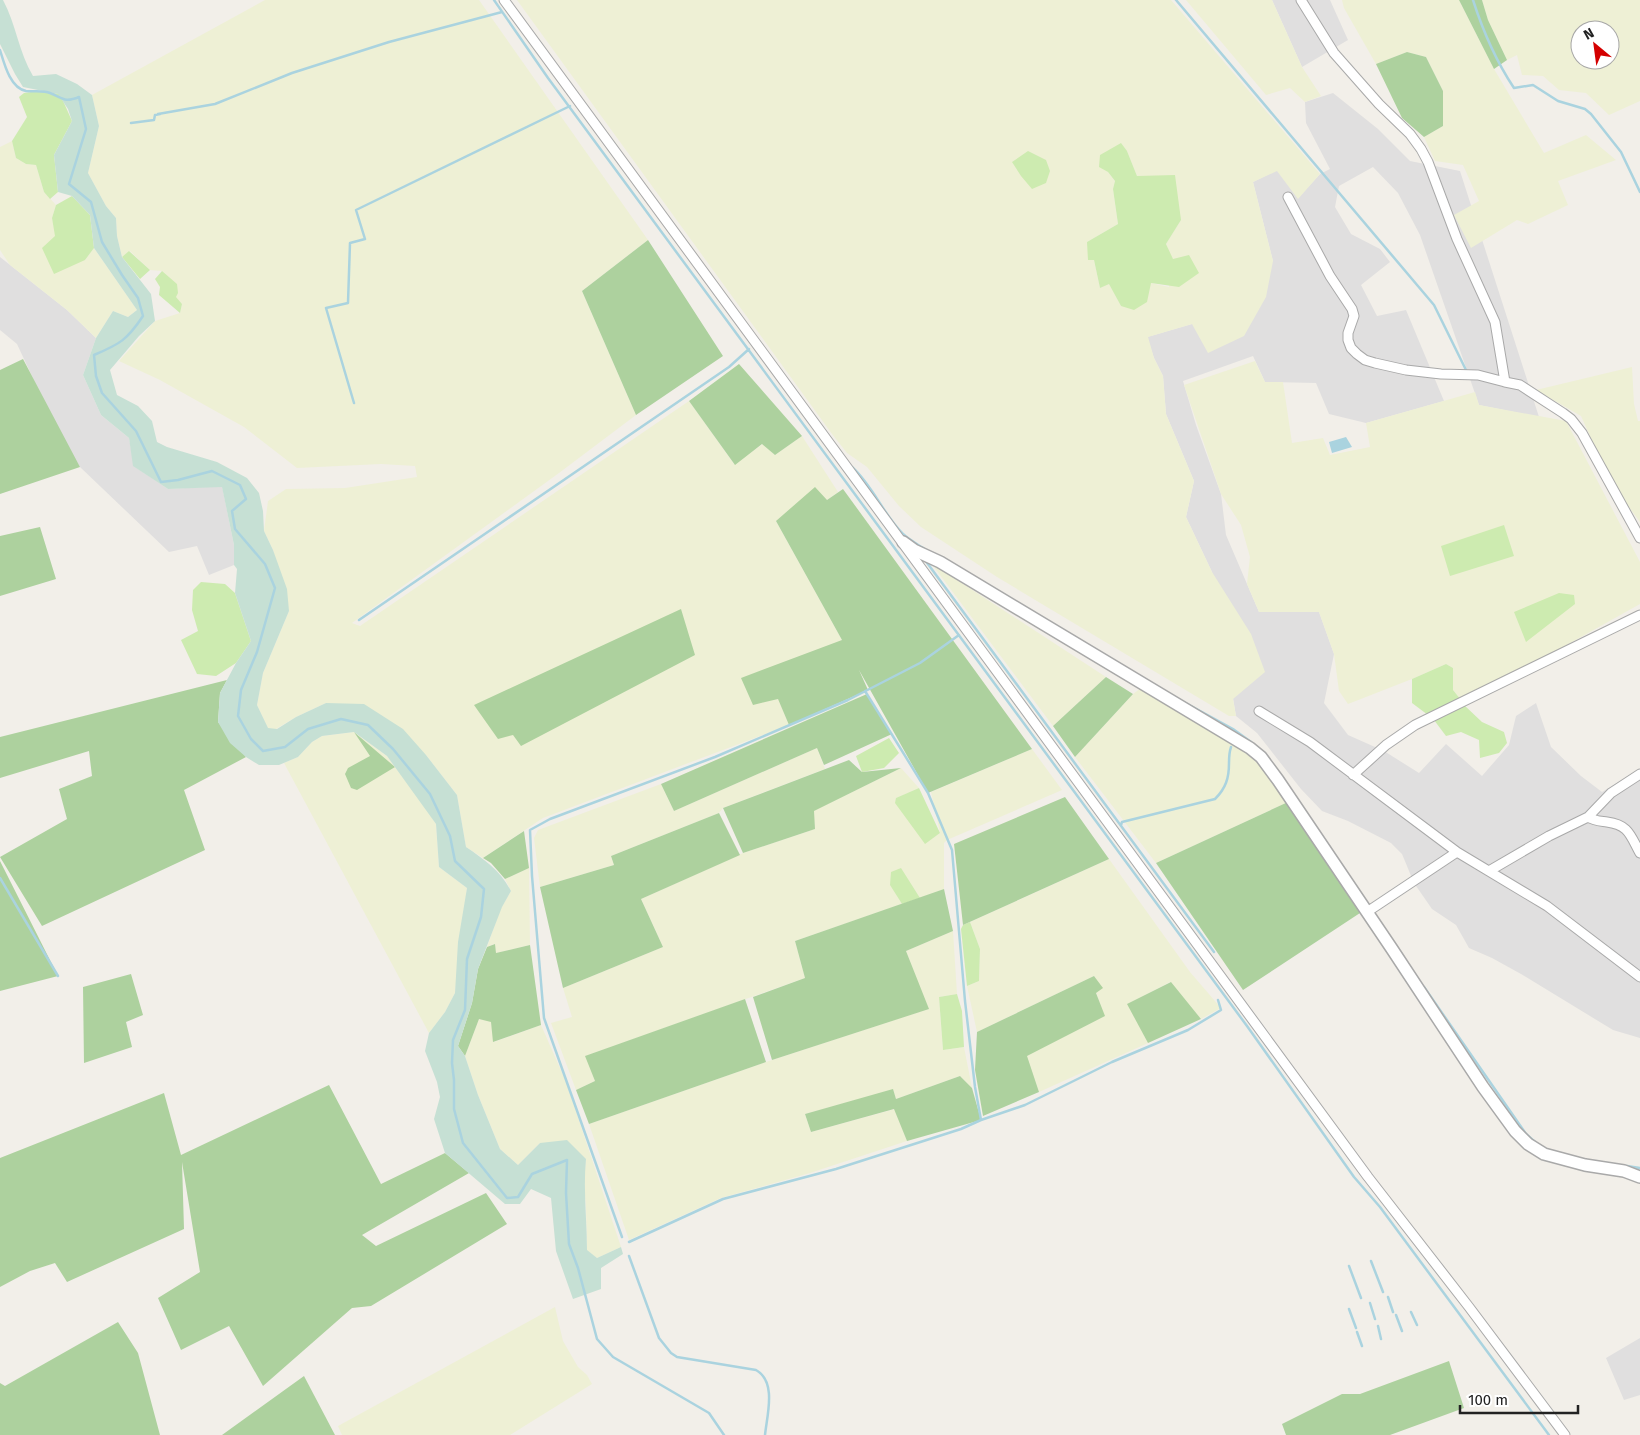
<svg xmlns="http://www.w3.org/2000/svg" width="1640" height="1435" viewBox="0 0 1640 1435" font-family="'Fira Sans',sans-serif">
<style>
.residential{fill:#e0dfdf}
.farmland{fill:#eef0d5;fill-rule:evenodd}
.grass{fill:#cdebb0}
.forest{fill:#add19e}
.wetland{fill:#c6e0d4}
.water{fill:#aad3df}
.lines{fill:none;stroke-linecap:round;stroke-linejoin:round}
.stream{stroke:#aad3df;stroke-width:2.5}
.minor-casing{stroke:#a9a9a9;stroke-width:11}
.tertiary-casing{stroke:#a9a9a9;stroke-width:14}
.minor{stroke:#fff;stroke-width:9}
.tertiary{stroke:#fff;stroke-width:11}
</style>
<rect width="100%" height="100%" fill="#f2efe9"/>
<path class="residential" d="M1272,0H1330L1348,40L1302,67Z
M1333,93L1378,129L1410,161L1460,171L1539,417L1479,405L1420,235L1398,193L1373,167L1339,186L1335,207L1351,234L1380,249L1390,262L1361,285L1377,316L1406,310L1444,401L1366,423L1329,414L1316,383L1265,382L1253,356L1183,381L1196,425L1221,494L1226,535L1259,612H1319L1334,654L1324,703L1348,735L1384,751L1419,773L1446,744L1482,776L1509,745L1516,716L1536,703L1551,747L1581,776L1602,792L1640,769V1038L1613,1030L1521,974L1492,958L1469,948L1456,925L1432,909L1414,883L1402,854L1391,843L1348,821L1322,811L1301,789L1257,733L1236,716L1212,572L1186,517L1194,481L1166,414L1163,376L1154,358L1147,337L1192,324L1273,261L1253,182L1277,170L1298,198L1320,174L1330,169L1306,123L1305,102Z
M0,257L67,310L96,338L83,375L101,415L129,438L134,466L168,489L222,486L234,545V565L209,575L197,546L169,552L80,467L57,430L17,344L0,330Z
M1640,1338V1395L1624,1400L1606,1358Z"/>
<path class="farmland" d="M265,0H479L648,240L582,291L636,415L559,473L352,623L360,626L689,401L734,464L763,444L775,455L802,436L838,492L827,500L776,521L842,640L778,698L789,725L543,818L483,858L466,847L457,795L426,755L326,703L296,717L276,729H268L257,705L263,673L289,611L273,550L264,531L268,501L286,489L345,488L417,477L415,466L381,464L297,468L244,427L160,380L119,361L155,321L180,313L182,304L175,297L162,271L150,270L130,251L122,257L117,236L116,218L106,206L88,173L99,126L92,95Z
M517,0H1171L1320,174L1298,199L1277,171L1253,182L1273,261L1266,297L1244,336L1208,353L1192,324L1148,337L1154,358L1163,376L1166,414L1194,481L1186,517L1212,572L1251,634L1265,672L1233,699L1236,716H1229L1224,713L997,577L921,527L899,506L867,467L847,453L832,434ZM1127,151L1137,176L1181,220L1166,244L1172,259L1169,287L1151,283L1121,306L1109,283L1100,288L1094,260L1087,242L1118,224L1113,189L1115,181L1108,172L1099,166Z
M1186,0H1272L1302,67L1321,96L1305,102L1290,88L1266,95Z
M1342,0H1459L1494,69L1544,153L1586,135L1616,160L1558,181L1568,205L1528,224L1517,220L1471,248L1454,215L1479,201L1463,165L1435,161L1424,137L1443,126V91L1426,57L1407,52L1376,64L1344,8Z
M1482,0H1640V101L1609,115L1586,93L1559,90L1543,76L1522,75L1517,55L1507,60L1488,20ZM1580,30H1610V60H1580Z
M12,141L16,158L26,164L36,165L44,192L56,205L52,218L56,236L85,260L94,248L137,310L128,317L113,311L96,338L67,310L10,265L0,250V147Z
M1255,361L1265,382H1283L1292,443L1323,438L1330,455L1370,447L1366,423L1475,392L1479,405L1566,421L1640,562V604L1538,661L1461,700L1453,690V668L1446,664L1412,679L1348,704L1339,691L1334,654L1319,612H1259L1247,584L1250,557L1241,525L1221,494L1184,385Z
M1632,367L1634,404L1638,421H1640V522L1611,483L1581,416L1536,390Z
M931,563L1106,677L1053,726Z
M1141,688L1236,745L1261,766L1288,802L1156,863L1075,757L1133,694Z
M354,732L387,756L422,803L436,824L439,867L467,888L455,993L445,1012L429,1033L284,763L298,757L312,742L322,736Z
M817,748L825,769L723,808L719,813L611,856L614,865L540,887L534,838L538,830L661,784L674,811Z
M1032,749L1062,790L947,840L944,843V889L920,898L900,868L890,884L902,904L795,941L805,978L586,1056L595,1081L576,1090L551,1023L572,1017L563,988L663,947L641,899L743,853L815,829L813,811L901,768L919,788L897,798L925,843L940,833L931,792Z
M1109,859L1190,972L1221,1008L1201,1019L1170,982L1128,1004L1148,1043L1039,1092L1026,1056L1104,1016L1096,992L1102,988L1094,976L977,1032L967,986L979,981L980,949L970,922Z
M529,868L530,945L496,953L494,944L487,947L500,910L511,891L505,879Z
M953,931L957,994L939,997L943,1050L964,1047L972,1088L960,1076L896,1099L893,1090L805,1114L811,1132L895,1109L907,1141L810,1173L721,1198L629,1240L589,1124L766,1062L928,1009L906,951Z
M479,1019L491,1021L494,1042L541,1025L567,1084L621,1247L597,1258L587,1251L586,1209L584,1182L586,1159L540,1143L518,1165L500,1149L478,1095L465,1056Z
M555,1307L563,1341L578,1367L587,1375L592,1384L510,1435H342L338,1426Z"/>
<path class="grass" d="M38,91L60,94L72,121L54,155L58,192L50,199L44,192L36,165L26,164L16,158L12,141L27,117L19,97L24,93Z
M1121,143L1127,151L1137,176L1175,175L1181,220L1166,244L1173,259L1189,255L1199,273L1179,287L1151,283L1147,302L1134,310L1121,306L1109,284L1100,288L1094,260H1088L1087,242L1118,224L1113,189L1115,181L1108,172L1099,167L1100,155Z
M1028,151L1046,160L1050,171L1046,183L1032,189L1021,176L1012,162Z
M72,196L90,215L94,248L85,260L54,274L42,248L55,236L52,218L56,205Z
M129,251L150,270L140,279L122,257Z
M162,271L177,284L178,293L176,297L182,304L180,313L159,295L160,287L155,279Z
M1504,525L1514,556L1450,576L1441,546Z
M201,582L225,584L235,593L251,641L236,663L216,676L197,674L181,640L198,631L192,610L193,590Z
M1559,593L1574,595L1575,604L1526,642L1514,612Z
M1446,664L1453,668V690L1461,700L1428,715L1412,703V679Z
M1464,705L1482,722L1504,732L1507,743L1499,753L1480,758L1479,740L1461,732L1446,736L1434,720Z
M889,738L899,753L884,768L862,772L856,756Z
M919,788L940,833L925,844L895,803L896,798Z
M901,868L920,898L902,904L890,885L891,872Z
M970,922L980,949L979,981L967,986L961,929L963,925Z
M957,994L962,1011L964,1047L943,1050L939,997Z"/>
<path class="forest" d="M1459,0H1482L1488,20L1507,60L1494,69Z
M1407,52L1426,57L1443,91V126L1424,137L1402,118L1376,64Z
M648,240L723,356L636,415L582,291Z
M23,359L80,467L0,494V370Z
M739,364L802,436L775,455L762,444L735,465L689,401Z
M815,487L827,500L843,489L1032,749L928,793L859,670L868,690L789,725L778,699L753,705L741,678L842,640L776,521Z
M40,527L56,579L0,596V536Z
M681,609L695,655L521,746L513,735L498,739L474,705Z
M1106,677L1133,694L1075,757L1053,726Z
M227,680L220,693L218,722L246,757L184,790L205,850L42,926L0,857L67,819L59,789L92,776L89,751L0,778V737Z
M867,694L892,734L824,765L817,748L674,811L661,784Z
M354,732L395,767L357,790L351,788L345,774L348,768L370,756Z
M849,760L862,772L901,768L814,811L815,829L743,853L723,808Z
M1065,797L1109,859L963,925L954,844Z
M1288,802L1333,870L1360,913L1243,990L1156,863Z
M719,813L740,855L641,899L663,947L563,988L540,887L614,865L611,856Z
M524,831L529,868L505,879L491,863L483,858Z
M0,861L58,976L0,991Z
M944,889L953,931L906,951L929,1009L772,1060L753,997L805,978L795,941Z
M495,944L496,953L530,945L541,1025L493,1042L491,1022L479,1019L465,1056L458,1046L472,1003L478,969L487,947Z
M131,974L143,1015L126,1022L132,1047L84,1063L83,987Z
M1094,976L1103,988L1096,993L1105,1016L1027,1056L1039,1092L983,1116L975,1070L977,1032Z
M1171,982L1201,1019L1148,1043L1127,1004Z
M745,999L766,1062L589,1124L576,1090L595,1081L585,1056Z
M960,1076L972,1088L981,1120L907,1141L894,1109L811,1132L805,1114L893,1089L896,1099Z
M329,1085L381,1184L445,1153L469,1173L362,1235L376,1246L486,1193L507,1224L371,1306L352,1308L263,1386L229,1326L181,1350L158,1298L200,1272L182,1162L184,1229L67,1282L55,1263L30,1271L0,1287V1158L164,1093L181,1155Z
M118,1322L138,1353L160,1435H0V1383L5,1386Z
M1449,1361L1464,1408L1390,1435H1286L1282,1424L1342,1394H1360Z
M304,1376L335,1435H222Z"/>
<path class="wetland" d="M0,0H3C16,24 19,53 33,76L56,74L77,84L92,95L99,126L88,173L106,206L116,218L117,236L122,257L151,294L155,321L139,336L110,370L117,395L138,406L152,421L157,442L167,447L217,462L247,478L259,493L263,511L264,531L273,550L287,589L289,611L263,673L257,705L268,728L277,729L296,717L326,703L364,704L403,729L426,755L457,795L466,847C485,860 500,870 511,891L502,907L478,969L472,1003L458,1046L465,1056L478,1095L500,1149L518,1165L540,1143L567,1140L586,1159C583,1190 587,1220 587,1250L597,1258L621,1247L623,1254L601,1268V1289L573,1299L556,1251L551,1198L531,1189L520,1204H505L445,1153L434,1119L440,1097L437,1082L425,1051L429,1033L445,1012L455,993L458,942L467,888L439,867L436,824L387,756L354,732L322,736L312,742L298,757L279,765H259L246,757L230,743L218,722L220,693L236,663L251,641L235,593L237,569L234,565V545L222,487L168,489L133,466L129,438L101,415L83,375L96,338L113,311L128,317L137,310L94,248L90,215L72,196L58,192L54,155L72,121L68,109L58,94L23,87L15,74L0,44Z"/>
<path class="water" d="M1346,437L1352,447L1332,453L1329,442Z"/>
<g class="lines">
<path class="stream" d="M494,0L548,78L1247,1026L1354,1177L1380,1207L1549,1435
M1176,0L1434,305L1466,370
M1473,0C1483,31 1496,61 1514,88L1533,85L1558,101L1585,109L1591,114L1621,152L1640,192
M0,50C4,63 10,88 26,91C34,92 43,90 50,93C63,98 64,103 79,97L86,129L69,184L91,202L102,242L122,275L138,298L143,316C127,340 120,344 94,355L96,376L102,393L136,431L161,482L178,480L212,471L240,485L246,499L232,511L235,529L265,564L275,588L257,652L241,690L238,716L251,739L263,751L285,747L308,729L341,719L368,725L393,749L430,794L450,836L455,861L484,889L481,917L467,959L465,1010L453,1040L452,1063L454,1080V1109L463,1143L507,1198L518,1197L532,1174L567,1160L566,1193L569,1244L578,1268L597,1339L613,1357L709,1413L724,1435
M158,114L215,104L292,73L389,42L502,12
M131,123L154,120L155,115L160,114
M354,403L326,308L348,303L350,243L365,239L356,210L570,106
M852,467C873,486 883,514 903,534C909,540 919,545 926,550
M925,560L1214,952
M359,620L729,367L749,349
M865,691L928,793L952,850L965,1001L975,1087L981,1120
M1180,700L1233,729L1251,742
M1121,825L1122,822L1215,799C1226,788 1229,778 1229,763C1229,756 1229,753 1231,747
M0,878L58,976
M1424,987L1526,1134L1535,1142
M1627,1166L1640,1168
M622,1237L544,1018L532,876L530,830L550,819L715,757L848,700L920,663L959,635
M629,1242L723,1199L836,1169L961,1129L981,1120L1025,1105L1112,1062L1188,1030L1221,1010L1218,1000
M629,1256L659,1338L671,1353L677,1357L756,1370C777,1382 767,1415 765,1435
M1371,1261L1383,1292
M1349,1266L1361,1298
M1388,1297L1393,1312
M1370,1303L1375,1319
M1349,1309L1356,1328
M1411,1312L1417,1325
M1396,1315L1402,1331
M1378,1326L1381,1339
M1357,1332L1362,1346"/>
<defs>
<path id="minor" d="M504,0L1368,1177L1469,1307L1565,1435
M1301,0L1334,53L1379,104L1410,134L1421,149L1428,162L1457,239L1495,322L1505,382L1520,385L1563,413L1571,419L1582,433L1640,538
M1288,197L1330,276L1352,309L1354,316L1348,333V340L1351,348L1357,354L1365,360L1375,363L1406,370L1441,374L1478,375L1505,382
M1259,711L1310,742L1457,852L1547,906L1640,977
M1353,775L1386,745L1415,725L1640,615
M1588,817C1594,821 1600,821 1607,822C1629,825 1630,835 1640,853
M1489,871L1549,836L1588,817L1611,793L1640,774
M1367,912L1457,852"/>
<path id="tertiary" d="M903,542L914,550L940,562L1250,748L1261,757L1278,780L1392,949L1483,1087L1515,1131L1528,1144L1544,1154L1585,1165L1624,1171L1640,1177"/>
</defs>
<use href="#minor" class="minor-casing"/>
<use href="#tertiary" class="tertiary-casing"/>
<use href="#minor" class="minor"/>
<use href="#tertiary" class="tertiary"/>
</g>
<g transform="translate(1595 45) rotate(331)"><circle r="24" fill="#ffffff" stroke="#a7a7a7"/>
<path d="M0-4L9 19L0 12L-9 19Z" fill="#d40000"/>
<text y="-8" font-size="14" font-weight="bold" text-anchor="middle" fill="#222222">N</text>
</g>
<path d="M1460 1405v8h118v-8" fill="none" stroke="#222222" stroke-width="2.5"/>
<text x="1468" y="1405" font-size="15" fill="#222222" stroke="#ffffff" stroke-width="4" paint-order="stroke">100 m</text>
</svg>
